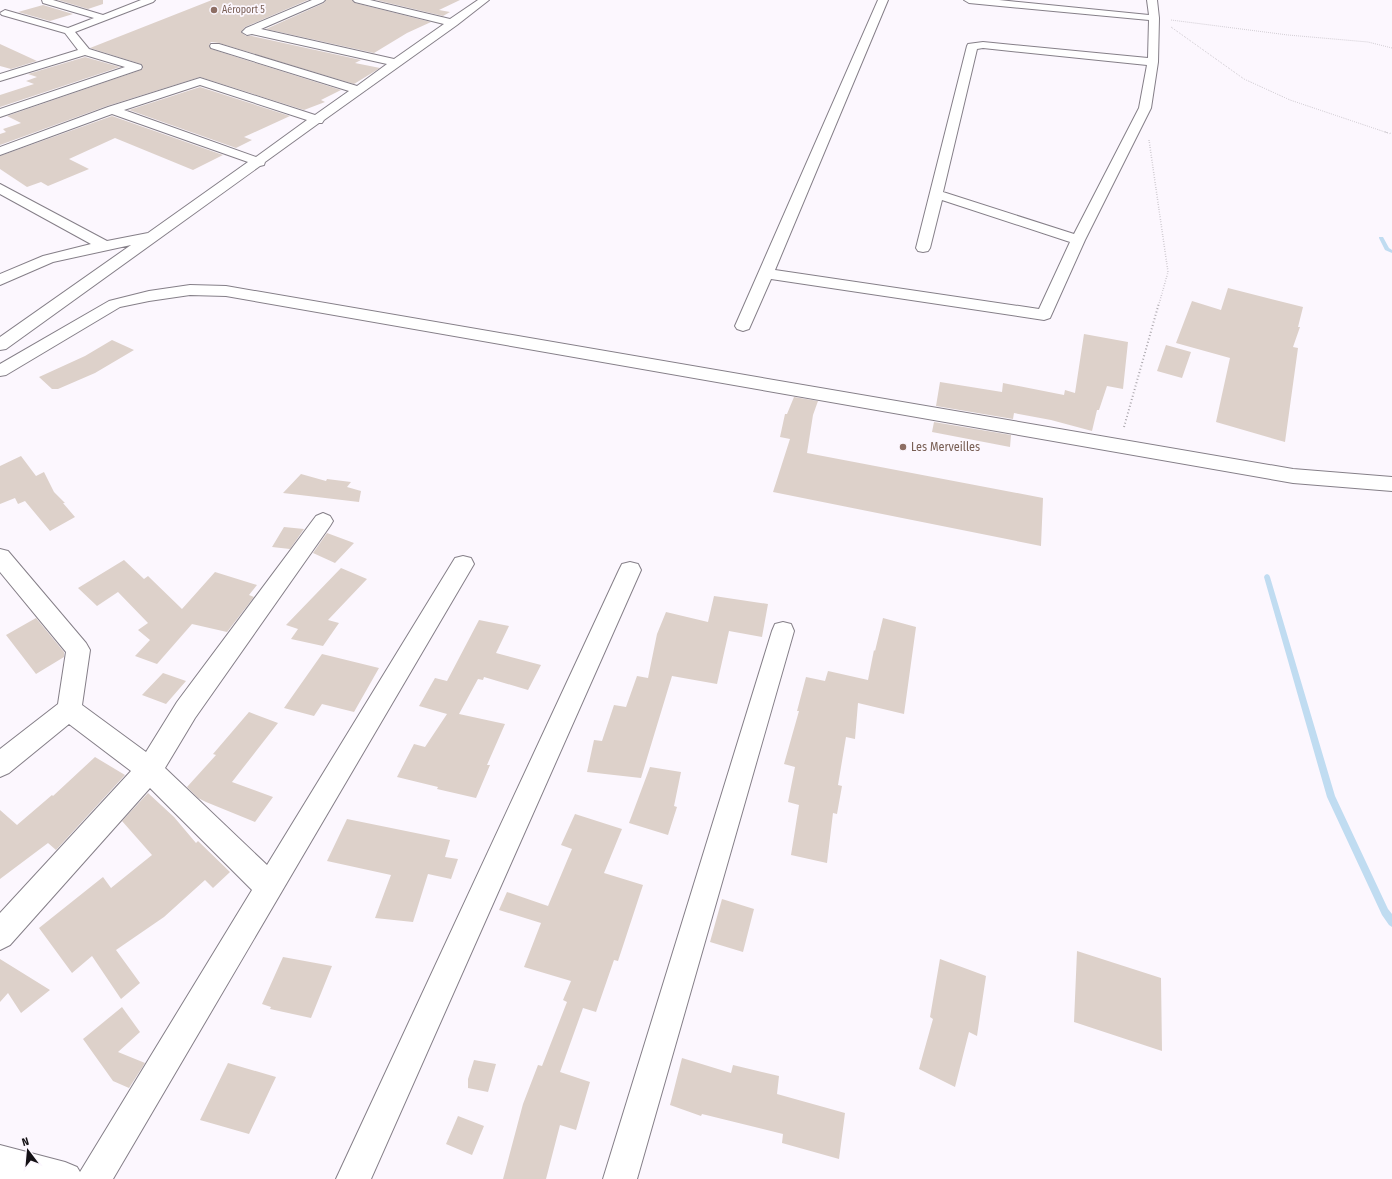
<svg xmlns="http://www.w3.org/2000/svg" width="1392" height="1179" viewBox="0 0 1392 1179" font-family="'Fira Sans Condensed',sans-serif">
<style>
.lines{fill:none;stroke-linecap:round;stroke-linejoin:round}
.stream{fill:#c0dcf1;fill-rule:evenodd}
.building{fill:#ddd1ca}
.minor-casing{stroke:#857f88;stroke-width:2}
.path-far2{stroke:#aba7ad;stroke-width:1;stroke-dasharray:0.5 1.5;stroke-linecap:butt}
.path-far1{stroke:#aba7ad;stroke-width:1.5;stroke-dasharray:0.5 2;stroke-linecap:butt}
.path{stroke:#aba7ad;stroke-width:2;stroke-dasharray:1 2.5;stroke-linecap:butt}
.minor{fill:#fff;fill-rule:evenodd}
.education-dot{fill:#8d6e63;stroke:#fcf7fe;stroke-width:1.5}
.labels{text-anchor:middle;dominant-baseline:central;stroke-width:3.5;stroke-linejoin:round;paint-order:stroke}
.far-education-label{font-size:10px;fill:#785e54;stroke:#fcf7fe;text-anchor:start}
.education-label{font-size:12px;fill:#785e54;stroke:#fcf7fe;text-anchor:start}
</style>
<rect width="100%" height="100%" fill="#fcf7fe"/>
<g class="lines">
<path class="stream" d="M1379,237H1383L1389,248L1392,250V253L1385,250L1379,238Z
M1267,574L1269,575L1270,577L1335,796L1388,909L1392,914V927L1389,925L1382,915L1327,797L1264,577L1265,575Z"/>
</g>
<path class="building" d="M58,0H103V4L88,9Z
M212,0H308L245,27L241,32L246,36H252L361,60L355,63L380,68L354,84L219,43L211,42L209,45L211,49L341,90L321,100L325,102L304,110L200,77L107,106L0,145V134L6,132L3,129L21,123L7,116L141,70L143,68L141,64L90,48Z
M326,0H352L355,3L431,22L407,33L374,53L266,29L324,3Z
M376,0H460L439,10L450,12L443,16Z
M43,5L73,14L50,21L18,12Z
M0,44L37,61L11,69L0,66Z
M85,57L120,67L0,107V95L34,84L26,81L37,77L28,74Z
M200,87L290,116L244,137L252,140L236,148L129,110Z
M112,116L223,155L193,170L115,138L69,159L89,169L48,186L41,182L27,187L0,169V156Z
M1228,288L1303,307L1298,327H1300L1293,347L1298,348L1285,442L1216,422L1230,358L1176,343L1192,301L1221,310Z
M1084,334L1128,342L1123,389L1107,386L1099,410H1097L1092,431L1051,420L1014,413L1013,419L936,406L940,382L1002,392L1003,383L1064,395L1065,390L1075,393Z
M112,340L134,350L95,373L58,389H52L39,377L85,356Z
M1166,345L1191,352L1182,378L1157,371Z
M794,397L818,401L813,415L807,453L1043,498L1041,546L773,492L790,439L780,437L785,414H787Z
M934,422L1011,435L1010,447L932,432Z
M21,456L36,476L44,472L54,492L65,503H63L75,517L50,531L25,501L18,504L15,498L0,504V466Z
M301,474L326,481L327,479L351,482L347,487L361,491L359,502L283,493Z
M284,527L304,529L290,549L272,547Z
M327,533L354,543L335,563L313,553Z
M124,560L144,579L148,576L182,609L215,572L257,585L249,595L254,597L227,632L192,624L157,664L135,656L150,640L138,630L148,623L118,592L97,606L78,588Z
M341,568L367,579L328,620L339,623L323,646L291,639L298,629L286,625Z
M714,596L768,604L762,637L729,631L717,684L672,676L641,778L587,772L594,740L602,741L614,705L626,707L637,676L648,678L657,634L666,612L708,622Z
M36,618L64,652V657L36,674L6,635Z
M883,618L916,627L904,714L858,703L855,739L846,737L838,785L842,786L837,814L833,813L827,863L791,855L799,805L788,802L795,767L784,764L799,711H797L806,677L825,681L828,671L868,680L874,650L875,651Z
M479,620L509,626L496,653L541,665L528,690L484,677L483,680L478,679L459,714L505,724L487,765H490L476,798L437,789L438,787L397,777L414,744L425,747L447,714L419,706L435,678L447,681Z
M322,654L379,668L354,712L322,704L314,716L284,708Z
M163,673L186,681L166,704L142,695Z
M249,712L278,723L232,782L273,797L255,822L206,802L198,798L187,787L216,755L213,754Z
M95,757L125,775L56,850L48,843L0,879V810L17,825L52,795L53,796Z
M650,767L681,772L674,806L677,807L668,835L629,823Z
M148,793L174,817L196,843L198,841L230,872L213,888L205,880L164,917L116,950L140,983L121,999L92,956L72,973L39,928L103,877L111,888L152,855L122,821Z
M575,814L622,829L604,873L643,885L618,961L614,960L596,1012L583,1008L560,1072L590,1082L576,1130L560,1125L546,1179H503L523,1104L538,1065L542,1066L567,1002L563,1000L571,981L524,967L541,923L499,910L507,892L548,906L572,849L561,845Z
M347,819L450,840L445,857L458,859L451,879L428,874L413,922L375,918L391,875L327,861Z
M722,899L754,909L743,952L710,942Z
M1077,951L1161,978L1162,1051L1074,1022Z
M283,957L332,966L311,1018L270,1009L271,1007L262,1004Z
M0,959L50,990L21,1013L8,993L0,1002Z
M940,959L986,976L977,1036L969,1032L955,1087L919,1069L933,1019L930,1017Z
M122,1007L140,1032L118,1052L145,1063L129,1088L113,1081L83,1039Z
M682,1058L731,1073L733,1065L779,1076L777,1094L845,1113L839,1159L782,1143L783,1134L702,1114L701,1116L670,1105Z
M474,1060L496,1064L488,1092L468,1088V1079Z
M228,1063L276,1077L249,1134L200,1120Z
M458,1116L484,1126L472,1155L446,1144Z"/>
<g class="lines">
<defs>
<path id="minor" d="M42,0H53L103,15L141,0H155L153,2L75,32L89,49L141,65L142,67L141,69L0,117V109L125,67L85,55L0,81V74L78,50L65,33L2,15L0,13L5,10L68,28L94,18L43,3Z
M312,0H325L323,2L261,29L394,59L444,24L355,2L353,0H370L450,19L478,0H489L457,25L324,120L322,123H319L265,162L264,165L260,166L6,349L0,350V337L131,245L53,262L0,285V274L43,256L91,244L0,194V184L107,241L148,233L248,162L112,114L0,155V147L108,107L200,78L315,115L349,91L211,48L210,46L211,44H219L357,86L387,64L252,34L247,35L242,32L246,28ZM200,85L307,120L256,157L124,110Z
M878,0H888L775,270L1039,309L1070,242L942,200L930,248L928,251L923,252L918,251L916,248L967,46L968,44L983,42L1148,58L1149,20L969,3L964,0H999L1149,15L1147,0H1157L1159,18L1158,62L1151,108L1085,240L1050,318L1044,320L771,279L749,329L743,331L737,329L735,326ZM983,48L1147,65L1139,108L1074,234L943,192L977,49Z
M190,285L226,286L1293,469L1392,477V491L1293,483L226,296L190,295L149,301L120,307L6,375L0,376V364L109,301L149,291Z
M323,513L330,516L333,521L330,526L195,718L165,768L267,865L455,558L463,556L471,558L474,564L113,1179H0V1145L65,1162L77,1167L80,1172L252,890L150,788L10,945L0,950V913L131,771L69,724L9,773L0,777V749L58,704L66,652L0,572V549L8,551L86,643L90,650L82,705L146,752L177,702L316,516Z
M630,562L638,564L641,570L371,1179H336L619,570L622,564Z
M783,622L791,624L794,631L637,1179H603L772,631L775,624Z"/>
</defs>
<use href="#minor" class="minor-casing"/>
<path class="path-far2" d="M1171,20L1288,35L1368,42L1392,48
M1171,27L1244,79L1290,100L1388,133"/>
<path class="path-far1" d="M1385,132L1392,134
M1149,140L1168,272L1159,304"/>
<path class="path" d="M1124,427L1159,303"/>
<use href="#minor" class="minor"/>
</g>
<g class="education-dot">
<circle cx="214" cy="10" r="4"/>
<circle cx="903" cy="447" r="4"/>
</g>
<g class="labels">
<g class="far-education-label">
<text x="222" y="10">Aéroport 5</text>
</g>
<g class="education-label">
<text x="911" y="447">Les Merveilles</text>
</g>
</g>
<g transform="translate(28 1151) rotate(344)" stroke="#fcf7fe" stroke-width="3" paint-order="stroke">
<path d="M0-3L7 15L0 10L-7 15Z" fill="#141115"/>
<text y="-6" font-size="11" font-weight="bold" text-anchor="middle" fill="#141115">N</text>
</g>
</svg>
